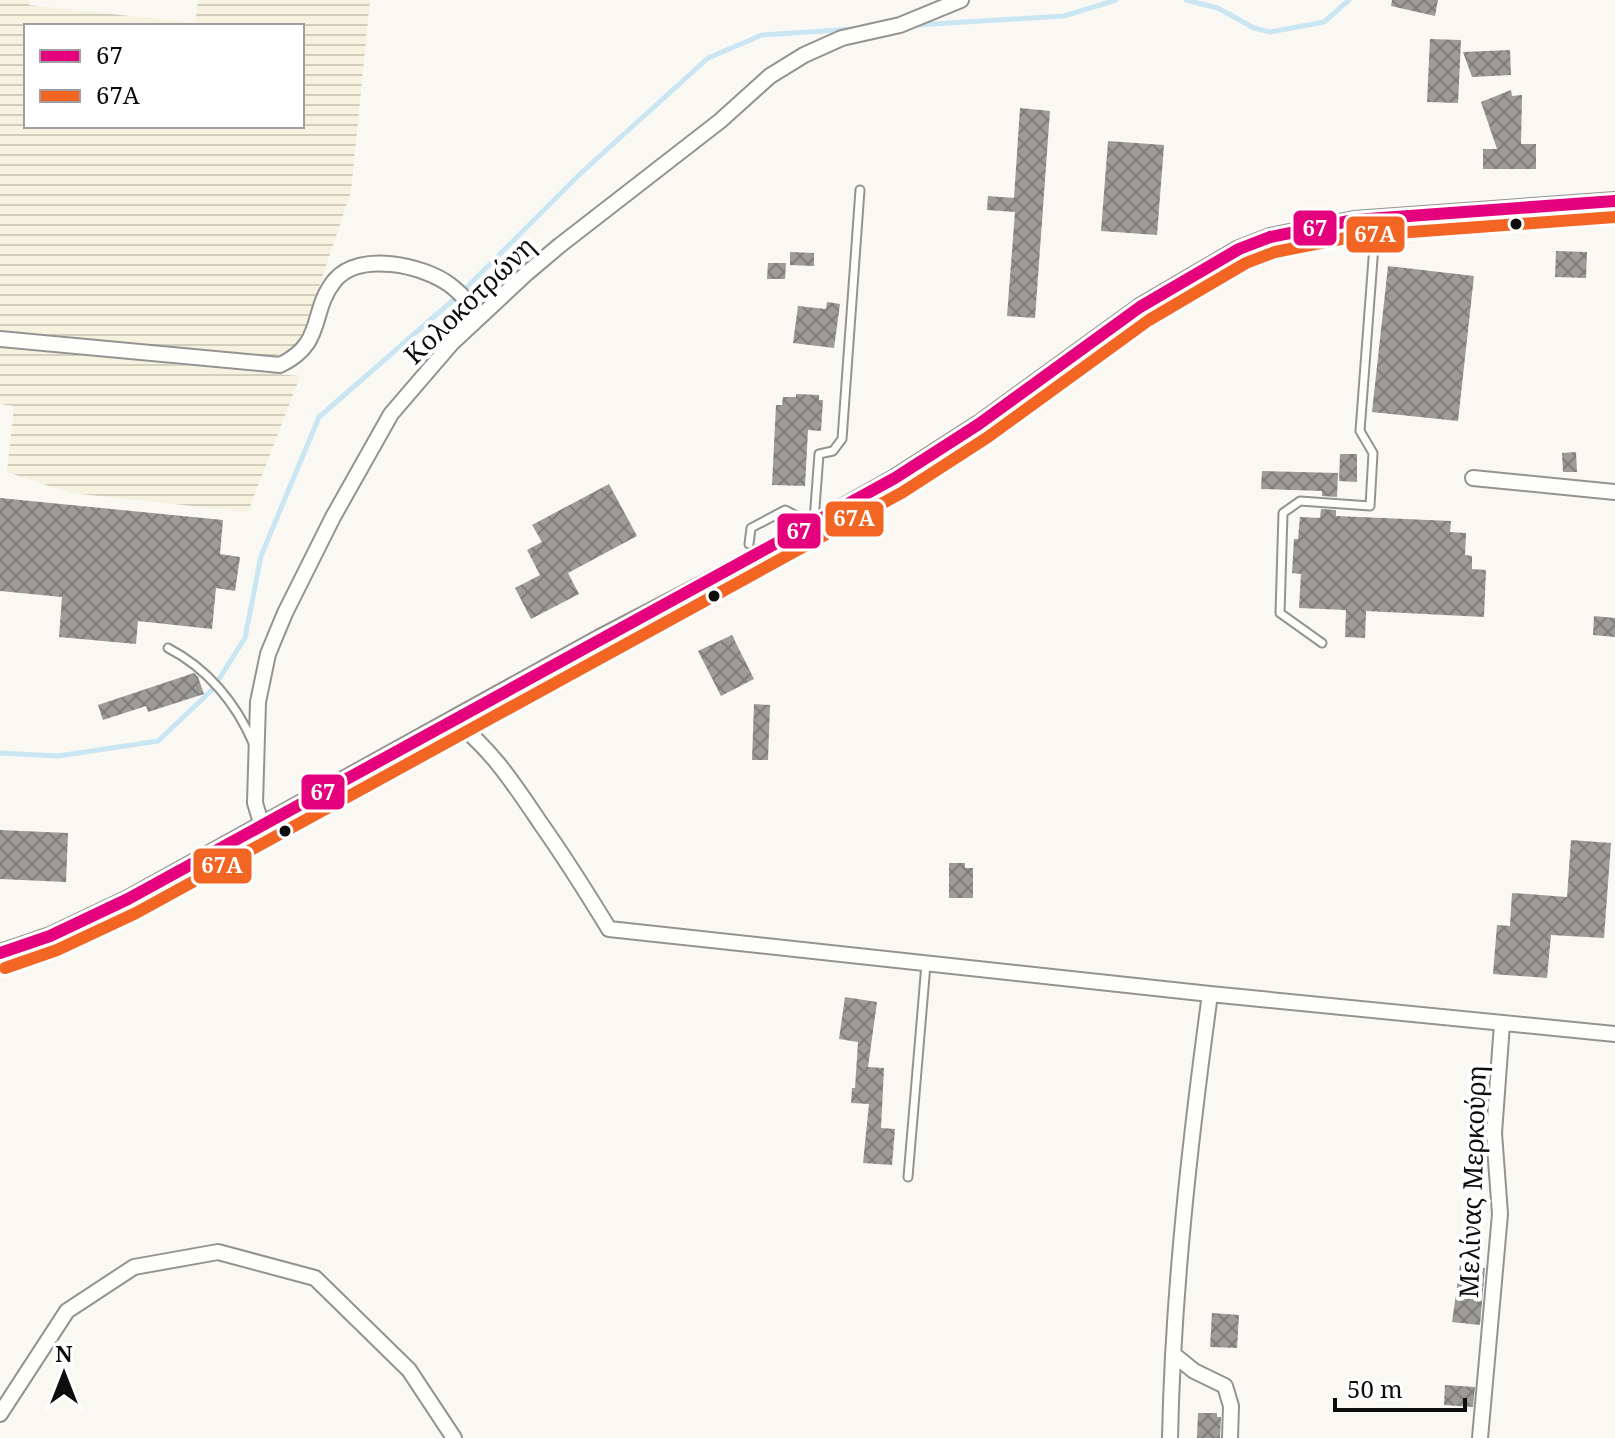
<svg xmlns="http://www.w3.org/2000/svg" width="1615" height="1438" viewBox="0 0 1615 1438" font-family="'Noto Serif',serif">
<style>
.farmland{fill:url(#farmland-rules);fill-rule:evenodd}
.lines{fill:none;stroke-linecap:round;stroke-linejoin:round}
.stream{stroke:#cae6f2;stroke-width:5}
.building{fill:url(#building-cross-hatch)}
.service-casing{stroke:#949390;stroke-width:11}
.minor-casing{stroke:#949390;stroke-width:18}
.tertiary-casing{stroke:#949390;stroke-width:20}
.service{stroke:#fefefd;stroke-width:7}
.minor{stroke:#fefefd;stroke-width:14}
.tertiary{stroke:#fefefd;stroke-width:16}
.bus-1-casing{stroke:#fff;stroke-width:18}
.bus-2-casing{stroke:#fff;stroke-width:18}
.bus-1{stroke:#e5007d;stroke-width:12}
.bus-2{stroke:#f26522;stroke-width:12}
.bus-dot{fill:#0d0d0d;stroke:#fff;stroke-width:3}
.labels{text-anchor:middle;dominant-baseline:central;stroke-width:8;stroke-linejoin:round;paint-order:stroke}
.street-label{font-size:26px;fill:#0d0d0d;stroke:#fff}
.line-badge{stroke:#fff;stroke-width:3}
.badge-label{font-size:22px;text-anchor:middle;font-weight:bold;fill:#fff}
</style>
<defs>
<pattern id="farmland-rules" width="6" height="5" patternUnits="userSpaceOnUse" patternTransform="scale(2)"><rect width="6" height="5" fill="#f6f2df"/><path d="M0 2.5h6" fill="none" stroke="#d2cebe"/></pattern>
<pattern id="building-cross-hatch" width="8" height="8" patternUnits="userSpaceOnUse" patternTransform="scale(2)"><rect width="8" height="8" fill="#9d9b98"/><path d="M0 0l8 8M0 8l8-8" fill="none" stroke="#7e7d7a"/></pattern>
</defs>
<rect width="100%" height="100%" fill="#faf8f2"/>
<path class="farmland" d="M0,0H29V5L195,23L198,0H370L351,192L302,337L291,349L273,357L0,330ZM26,26H302V126H26Z
M0,348L275,374L300,376L248,512L71,493L7,472L14,406L0,404Z"/>
<g class="lines">
<path class="stream" d="M1186,0L1218,8L1254,28L1270,32L1324,22L1349,0
M916,25L1064,16L1116,0
M0,753L58,756L158,741L212,690L245,638L261,556L319,417L460,294L581,173L708,58L762,35L854,29"/>
</g>
<path class="building" d="M1392,0H1438L1435,16L1391,6Z
M1430,39L1461,40L1458,103L1427,102Z
M1510,50L1511,75L1472,77L1463,52Z
M1511,90L1512,96L1522,95L1521,144H1536V169H1483V149H1497L1481,102Z
M1020,108L1050,111L1035,318L1007,316L1015,212L987,210L988,196L1014,198Z
M1108,141L1164,145L1157,235L1101,231Z
M1556,251L1587,252L1586,278L1555,277Z
M790,252L814,253V266L790,265Z
M768,263H786L785,279H767Z
M1388,266L1474,276L1458,421L1372,412Z
M827,302L840,304L834,348L793,343L798,306L826,309Z
M796,394L819,395V400H823L821,431L808,430L805,486L772,485L776,405H782L783,397H796Z
M1576,452L1577,472H1563L1562,453Z
M1340,454H1357V482L1339,481Z
M1262,471L1338,473L1337,497L1322,496V491L1261,489Z
M609,484L637,536L568,573L579,594L531,619L515,588L540,575L527,550L542,542L532,525Z
M0,498L223,520L220,554L240,557L235,591L216,588L212,629L138,621L136,644L59,637L62,597L0,591Z
M1321,509L1336,510V516L1451,521L1450,532L1466,533L1465,555L1472,556V569L1486,570L1484,617L1366,611L1365,638L1345,637L1346,610L1299,608L1301,574L1292,573L1294,539H1298L1300,517L1320,518Z
M1594,616L1615,618V637L1593,635Z
M732,635L754,679L721,696L698,651Z
M194,673L198,677L204,694L148,712L146,706L103,720L98,705Z
M754,704L770,705L768,760H752Z
M0,830L68,833L66,882L0,879Z
M1571,840L1611,843L1604,938L1551,935L1547,978L1493,974L1497,925L1510,926L1512,893L1567,897Z
M949,863H965V868H973V898H949Z
M845,997L877,1002L868,1067L884,1068L881,1128L895,1129L892,1165L863,1163L869,1104L851,1103L852,1088H855L858,1042L839,1039Z
M1460,1265L1485,1268L1480,1325L1452,1322Z
M1212,1313L1239,1315L1237,1348L1210,1347Z
M1445,1385L1475,1387L1473,1407L1444,1405Z
M1198,1413H1217V1417H1221L1220,1438H1197Z"/>
<g class="lines">
<defs>
<path id="service" d="M814,521L819,454L833,451L842,439L860,190
M749,544L751,528L785,510L799,517
M1322,643L1280,613L1283,513L1300,501L1370,506L1373,453L1360,431L1376,219
M168,648C207,668 236,703 253,743
M908,1177L926,964"/>
<path id="minor" d="M0,339L280,365C326,343 309,312 335,280C360,251 423,265 450,285C462,294 471,305 481,315
M1473,478L1615,492
M452,719C491,748 514,784 541,824C565,858 587,893 609,929L1210,994L1615,1034
M262,826L255,803L258,702L268,654L285,613L333,517L391,414L409,393L452,343L527,273L559,246L720,121L770,76L804,55L842,38L900,25L961,0
M1173,1354L1194,1371L1225,1386L1231,1406L1230,1438
M0,1414L67,1311L134,1267L218,1252L315,1278L409,1370L454,1438
M1170,1438C1173,1290 1190,1141 1210,994
M1480,1438L1500,1214L1494,1133L1502,1024"/>
<path id="tertiary" d="M0,953L50,936L128,899L600,638L733,569L895,478L979,424L1140,307L1239,249L1270,237L1354,220L1615,201"/>
</defs>
<use href="#service" class="service-casing"/>
<use href="#minor" class="minor-casing"/>
<use href="#tertiary" class="tertiary-casing"/>
<use href="#service" class="service"/>
<use href="#minor" class="minor"/>
<use href="#tertiary" class="tertiary"/>
<defs>
<path id="bus-1" d="M0,953L50,936L128,899L895,478L979,424L1140,307L1239,249L1270,237L1354,220L1615,201"/>
<path id="bus-2" d="M5,968L57,950L136,913L903,492L988,437L1149,320L1246,263L1275,252L1356,236L1615,217"/>
</defs>
<use href="#bus-1" class="bus-1-casing"/>
<use href="#bus-2" class="bus-2-casing"/>
<use href="#bus-1" class="bus-1"/>
<use href="#bus-2" class="bus-2"/>
</g>
<g class="bus-dot">
<circle cx="1516" cy="224" r="7"/>
<circle cx="714" cy="596" r="7"/>
<circle cx="285" cy="831" r="7"/>
</g>
<g class="labels">
<g class="street-label">
<text transform="translate(469 300) rotate(-44)">Κολοκοτρώνη</text>
<text transform="translate(1472 1182) rotate(-88)">Μελίνας Μερκούρη</text>
</g>
</g>
<g class="line-badge">
<rect x="1292" y="209" width="46" height="38" rx="8" fill="#e5007d"/>
<rect x="1345" y="215" width="61" height="39" rx="8" fill="#f26522"/>
<rect x="824" y="500" width="61" height="38" rx="8" fill="#f26522"/>
<rect x="776" y="512" width="46" height="38" rx="8" fill="#e5007d"/>
<rect x="300" y="773" width="46" height="38" rx="8" fill="#e5007d"/>
<rect x="192" y="847" width="61" height="38" rx="8" fill="#f26522"/>
</g>
<g class="badge-label">
<text x="1315" y="236">67</text>
<text x="1375" y="242">67Α</text>
<text x="854" y="526">67Α</text>
<text x="799" y="539">67</text>
<text x="323" y="800">67</text>
<text x="222" y="873">67Α</text>
</g>
<rect x="24" y="24" width="280" height="104" fill="#ffffff" stroke="#9e9e9e" stroke-width="2"/>
<rect x="40" y="50" width="40" height="12" fill="#e5007d" stroke="#9e9e9e" stroke-width="2"/>
<text x="96" y="64" font-size="24" fill="#0d0d0d">67</text>
<rect x="40" y="90" width="40" height="12" fill="#f26522" stroke="#9e9e9e" stroke-width="2"/>
<text x="96" y="104" font-size="24" fill="#0d0d0d">67Α</text>
<g transform="translate(64 1374)" stroke="#ffffff" stroke-width="6" paint-order="stroke">
<path d="M0-6L14 30L0 20L-14 30Z" fill="#0d0d0d"/>
<text y="-12" font-size="22" font-weight="bold" text-anchor="middle" fill="#0d0d0d">N</text>
</g>
<path d="M1335 1398v12h130v-12" fill="none" stroke="#0d0d0d" stroke-width="4"/>
<text x="1347" y="1398" font-size="24" fill="#0d0d0d" stroke="#ffffff" stroke-width="6" paint-order="stroke">50 m</text>
</svg>
